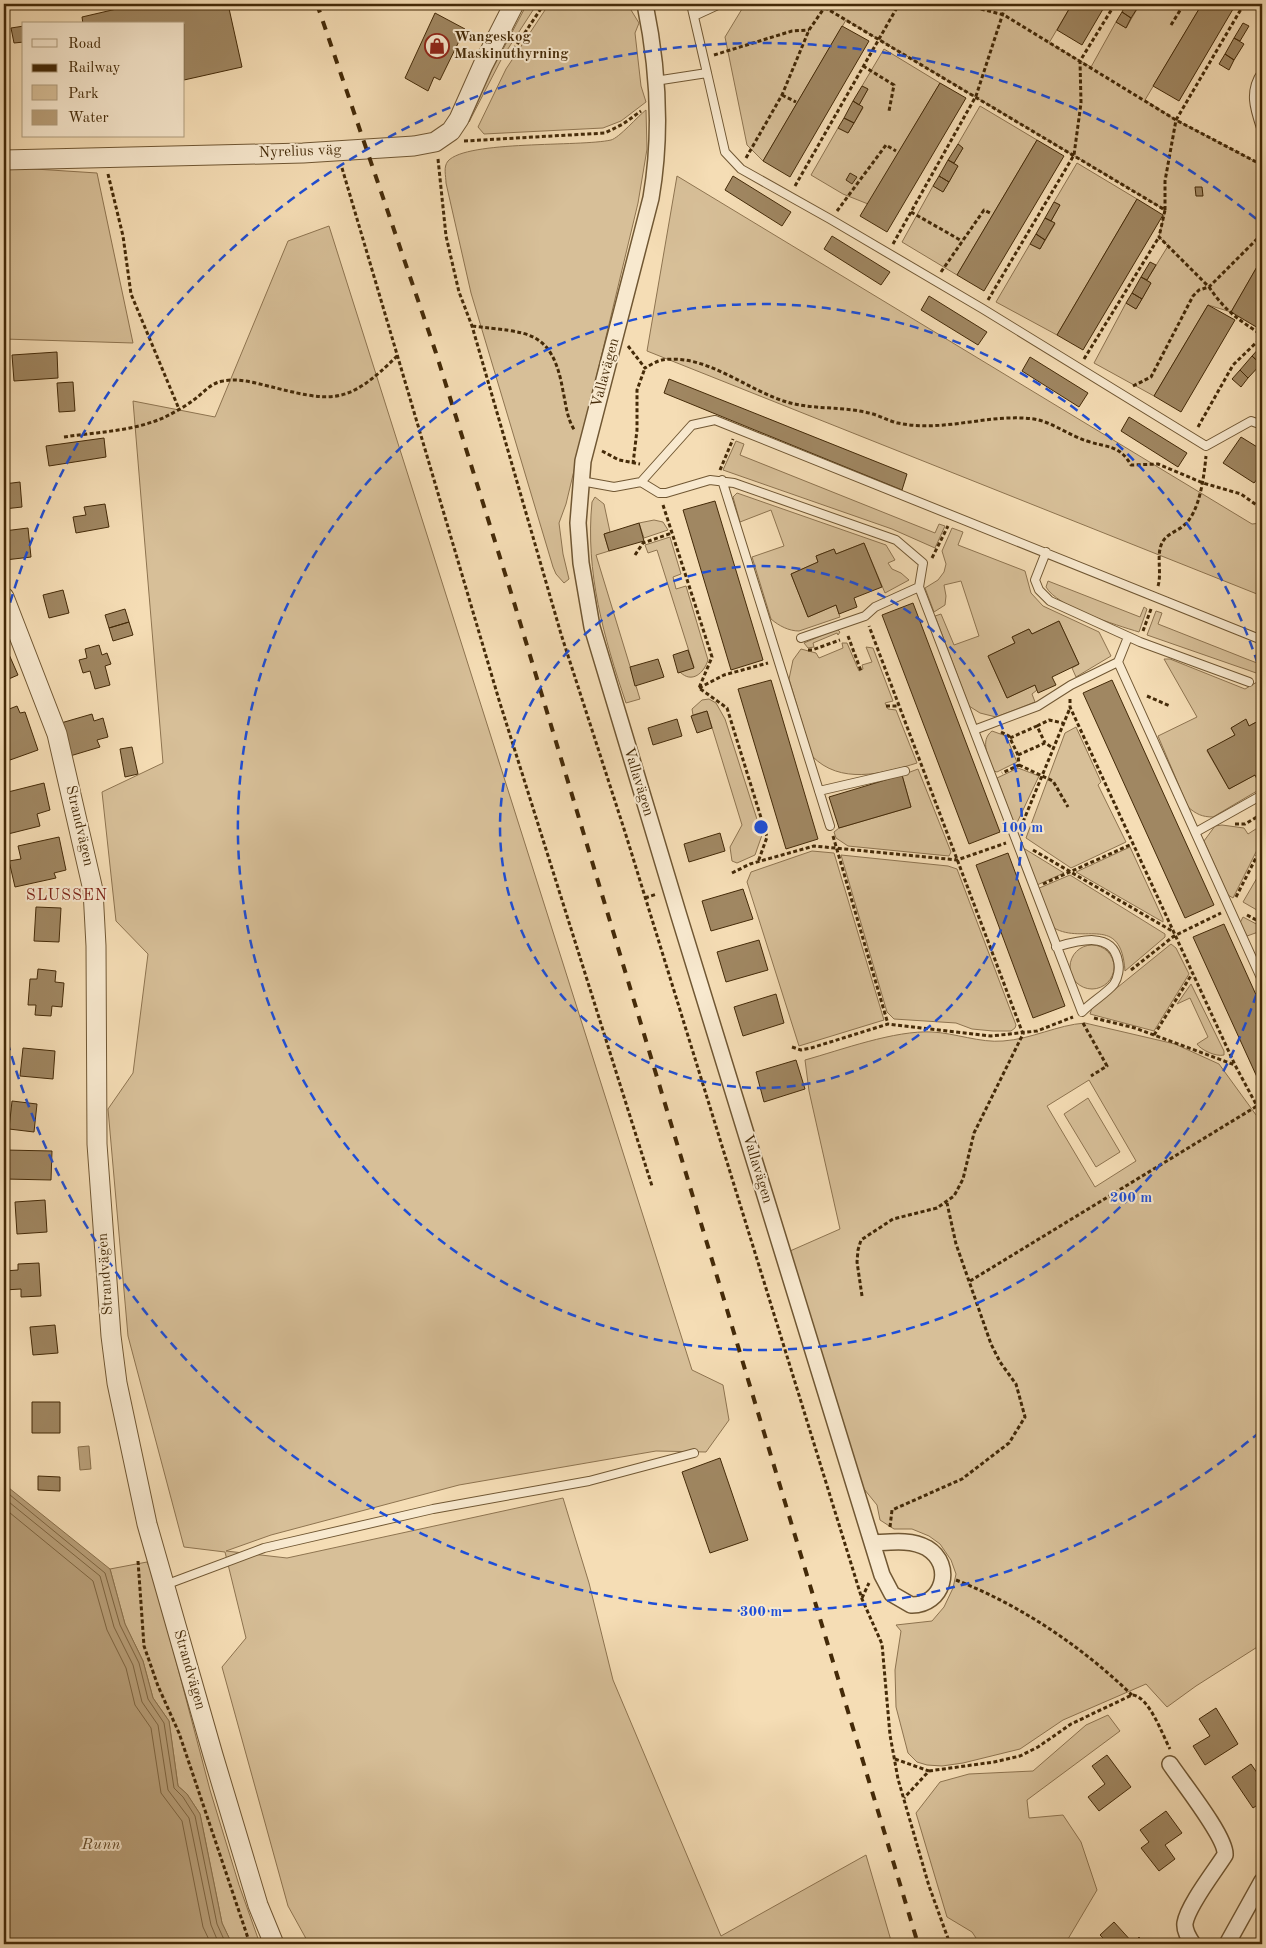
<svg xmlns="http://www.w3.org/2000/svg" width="1266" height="1948" viewBox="0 0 1266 1948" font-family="'Old Standard TT',serif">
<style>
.green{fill:#d7bf98;stroke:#8e7450;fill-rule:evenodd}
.water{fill:#b9a07a;stroke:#8a714c}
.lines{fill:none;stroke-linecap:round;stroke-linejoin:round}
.shore{stroke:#7e6541;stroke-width:1}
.building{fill:#a08762;stroke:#442a08}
.service-casing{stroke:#705733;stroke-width:10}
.minor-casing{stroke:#705733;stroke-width:18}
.tertiary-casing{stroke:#705733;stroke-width:21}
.path{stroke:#442a08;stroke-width:3;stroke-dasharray:4 2.5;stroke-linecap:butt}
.service{stroke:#f8e9cf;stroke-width:8}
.minor{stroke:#f8e9cf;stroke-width:15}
.tertiary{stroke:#f8e9cf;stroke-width:19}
.rail{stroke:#442a08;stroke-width:4;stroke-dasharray:9 9;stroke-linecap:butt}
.ring{fill:none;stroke:#1d4ed8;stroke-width:2.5;stroke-dasharray:9 6}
.labels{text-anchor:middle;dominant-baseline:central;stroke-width:4;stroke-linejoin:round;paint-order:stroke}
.poi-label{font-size:15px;font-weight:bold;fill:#442a08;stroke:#f8e9cf;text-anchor:start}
.street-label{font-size:15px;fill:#442a08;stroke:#f8e9cf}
.neighbourhood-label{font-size:16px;letter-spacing:1px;fill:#7a1f14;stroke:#f8e9cf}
.water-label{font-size:16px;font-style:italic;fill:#674d2a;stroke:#f8e9cf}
.centre{fill:#1d4ed8;stroke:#f8e9cf;stroke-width:2.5}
.ring-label{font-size:15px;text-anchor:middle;font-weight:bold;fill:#1d4ed8;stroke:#f8e9cf;stroke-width:4;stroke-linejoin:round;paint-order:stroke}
</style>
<rect width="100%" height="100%" fill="#f5ddb5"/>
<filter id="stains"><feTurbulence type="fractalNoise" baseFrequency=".004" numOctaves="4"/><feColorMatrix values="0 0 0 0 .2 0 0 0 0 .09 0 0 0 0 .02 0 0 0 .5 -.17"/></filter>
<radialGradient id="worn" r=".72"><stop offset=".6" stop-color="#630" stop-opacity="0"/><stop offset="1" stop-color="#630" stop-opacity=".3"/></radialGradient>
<path class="green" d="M527,4H537L502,58L469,122L492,70Z
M549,4H630L631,10L639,23L635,33L641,86L646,102L621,121L603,128L484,134L478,127L506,69Z
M745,4H819L824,7V4H1072L1049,43L1091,67L1116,22L1126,28L1140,4H1202L1145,100L1176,120L1262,165V258L1231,312L1208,305L1154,396L1094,363L1126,303L1136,309L1151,283L1147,280L1168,246L1159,237L1165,210L846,20L763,161L747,145L725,37Z
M884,49L940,83L868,204L843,194L811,175L838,128L848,133L863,108L859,105L868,89L862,86Z
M980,106L1037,140L957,275L902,242L933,186L943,192L958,166L954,163L963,148L958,144Z
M646,110L647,149L638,203L566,504L559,523L563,554L569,579L564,583L556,574L553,567L471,293L446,183C446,176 443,167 448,161C467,140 580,147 611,140C619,138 638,116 646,110Z
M1077,163L1137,199L1057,335L996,302L1030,244L1040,249L1055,224L1051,221L1060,205L1054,202Z
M4,167L97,173L133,343L4,339Z
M677,176L1252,524L1262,523V596L647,351Z
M329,226L692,1370L723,1385L729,1420L706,1452L656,1451L459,1485L271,1535L226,1551L287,1558L563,1498L589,1583L613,1680L721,1936L866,1855L892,1944H309L288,1906L222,1667L246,1638L225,1552L184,1547L128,1336L108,1109L133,1073L148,954L116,921L102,792L163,763L133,401L215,417L288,241Z
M736,441L744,444L740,455L935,533L939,524L945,526L935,548L892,529L723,470Z
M737,493L886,545L895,560L888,563L892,569L901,573L909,580L885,593L864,543L836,554L834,549L816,556L818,562L791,574L808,617L836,605L840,617L799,631C789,631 779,626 771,619L752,557L784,546L771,510L740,522L733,497Z
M595,497L604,504L610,532L604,534L609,551L596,555L640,699L626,703C604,638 585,572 592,502Z
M654,520L663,522L668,530L644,538L639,523Z
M952,528L963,532L958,545L1025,571L1031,593L1043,606L1099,632L1111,656L1076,677L1072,668L1079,664L1059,621L1032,634L1029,629L1012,637L1015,643L988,656L1007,698L1035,685L1037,690L1032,694L1035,702L996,717L980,713L969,706L935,616L941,614L954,645L979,636L961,581L944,585L946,596L945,605L934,612L925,588L938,580L944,572L946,564L942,551Z
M670,537L681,574L673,577L676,589L686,586L708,660C704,673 692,684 680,672L694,667L657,550L648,553L645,545Z
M1048,581L1140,617L1144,607L1147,609L1139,632C1116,625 1057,607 1046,587Z
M1156,611L1162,613L1158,624L1262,665V675L1147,635Z
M837,629L840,632L838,635L837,633L813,643L814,647L808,648L804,643Z
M842,643H847L859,671L863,669L862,665L872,662L866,647L873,648L893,701L885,703L888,709L896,710L917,763C882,774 840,785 812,756L789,679L793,660L801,649L816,653L819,658L843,648Z
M1164,659H1170L1245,689L1257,682L1262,684V719L1249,726L1246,720L1231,728L1235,735L1207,751L1229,789L1255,775L1258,781L1262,779V788L1213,817C1202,817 1196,814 1188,807L1158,736L1197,717Z
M709,699L716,703L725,719L762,835L755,855L737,863L732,861L730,847L742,825L707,711L693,715L692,709L702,700Z
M1076,727L1101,782L1098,785L1126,842L1071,868L1026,838L1065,733Z
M992,731L1006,736L1017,762L997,772L994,771C989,758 979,741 992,731Z
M1018,768L1039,776L1015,827L997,778Z
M918,769L951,852L949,856L848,846L836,838L834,832L839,828L911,807L902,775Z
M1222,825L1244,828L1248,834L1262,825V840L1233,898L1228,895L1204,841L1215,826Z
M1020,846L1064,873L1037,885Z
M1130,847L1163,919V922L1076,872Z
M812,851L834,853L884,1020L799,1046L747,882L751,872Z
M841,855L948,866L957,869L1016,1025L1015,1028L1011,1031H993L972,1029L956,1023L894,1019L887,1012Z
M1261,871L1262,872V913L1243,902Z
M1070,875L1165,934V937L1125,971C1121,913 1084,945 1054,928L1037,889Z
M1243,917L1262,927V934L1261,931L1247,936L1240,923Z
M1171,944L1176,948L1189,974L1154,1031L1090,1014L1092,1008Z
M1070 967a22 22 0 1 1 44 0a22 22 0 1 1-44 0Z
M1191,984L1224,1051V1055C1216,1057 1201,1050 1197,1044L1208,1037L1190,998L1177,1004Z
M1085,1023L1175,1044L1219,1064L1259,1119L1262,1118V1644L1196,1686L1167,1707L1146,1684L1063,1720L1020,1749L963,1763L942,1766L927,1765L917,1762L908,1753L896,1707L895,1670L901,1631L896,1625L932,1621L944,1607L953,1588L956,1574L951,1560L940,1544L929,1536L912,1529H894L880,1520L877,1505L860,1484L790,1251L840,1229L809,1091L805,1060C841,1050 895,1030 932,1032C955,1033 980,1043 1003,1041C1032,1039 1057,1025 1085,1023ZM1089,1080L1136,1161L1095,1187L1047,1106Z
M1088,1098L1120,1152L1096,1167L1064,1114Z
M147,1562L155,1581L210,1790L239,1885L260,1944H232L222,1923L200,1814L187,1794L178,1786L169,1721L153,1698L143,1661L125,1624L110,1569Z
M1108,1715L1120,1731L1027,1800L1029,1818L1063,1815L1081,1842L1097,1890L1065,1944H980L972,1932L947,1917L916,1813L940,1782L969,1774L1033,1771L1086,1725Z"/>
<path class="water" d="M89,1446L91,1469L80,1470L78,1447Z
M4,1484L110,1569L125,1624L143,1661L153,1698L169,1721L178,1786L187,1794L200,1814L222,1923L232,1944H4Z"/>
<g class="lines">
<path class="shore" d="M4,1490L105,1573L120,1625L139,1663L148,1699L164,1723L174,1788L183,1797L195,1816L217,1924L226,1944
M4,1498L100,1576L114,1627L133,1665L142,1702L158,1725L168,1790L189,1818L211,1925L219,1944
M4,1508L93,1581L107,1630L126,1668L135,1705L151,1728L161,1793L182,1821L203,1927L211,1944"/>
</g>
<path class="building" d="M138,4H228L242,67L184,80V24H83L82,17Z
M1072,4H1106L1082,45L1057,30Z
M1126,4H1140L1131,18L1122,12Z
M1202,4H1236L1179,101L1153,86Z
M1122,12L1131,18L1126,28L1116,22Z
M435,13L465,29L440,80L434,77L428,91L405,78Z
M1243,23L1249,26L1240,41L1234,38Z
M24,26V42L14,43L11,28Z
M842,26L869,41L790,177L763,161Z
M1234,38L1244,44L1234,60L1225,54Z
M1225,54L1234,60L1229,70L1219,64Z
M940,83L966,98L887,232L860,216Z
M862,86L868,89L859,105L853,101Z
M853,101L863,107L854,123L844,118Z
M844,118L854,123L848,133L838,128Z
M1037,140L1064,156L984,291L957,275Z
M958,144L963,148L954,163L948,160Z
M948,160L958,166L949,182L939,176Z
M850,173L857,177L852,184L846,180Z
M733,176L791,212L782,226L725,190Z
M939,176L949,182L943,192L933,186Z
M1195,187H1202L1203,196H1196Z
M1137,199L1163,215L1083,350L1057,335Z
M1054,202L1060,205L1051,221L1045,218Z
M1045,218L1055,223L1045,240L1036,234Z
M1036,234L1045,240L1040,249L1030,244Z
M832,236L890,272L881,285L824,249Z
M1262,258V320L1258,328L1231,312Z
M1150,262L1156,265L1147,280L1141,277Z
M1141,277L1151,283L1142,299L1132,293Z
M1132,293L1142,299L1136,309L1126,303Z
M929,296L987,332L978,345L921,310Z
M1208,305L1235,320L1181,412L1154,396Z
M1262,345V355L1257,361L1252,356Z
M57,352L58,378L14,381L12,355Z
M1252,356L1261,364L1248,378L1240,370Z
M1030,357L1088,393L1079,407L1022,371Z
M1240,370L1248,378L1241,387L1232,379Z
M669,379L907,474L902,490L664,393Z
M73,382L75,411L59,412L57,383Z
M4,397L7,435H4Z
M1129,417L1187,453L1178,467L1121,431Z
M1241,437L1262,450V473L1254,483L1223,463Z
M104,438L106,457L49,466L46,446Z
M20,482L22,507L4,509V484Z
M715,501L763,660L731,670L683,510Z
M105,504L109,527L76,533L73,517L86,515L84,507Z
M639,523L644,541L609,551L604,534Z
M28,528L31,557L5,560L4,531Z
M864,543L882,587L854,598L857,607L839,614L836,605L808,617L791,574L818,562L816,556L834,549L836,554Z
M63,590L69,613L49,618L43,595Z
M913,603L1000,832L969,844L882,615Z
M125,609L129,622L109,628L105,615Z
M1059,621L1079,664L1052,677L1056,685L1038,693L1035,685L1007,698L988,656L1015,643L1012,637L1029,629L1032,634Z
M129,622L133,635L113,641L109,628Z
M4,643L18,675L4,681Z
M99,645L102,655L107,653L111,664L105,666L110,685L95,689L90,671L83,673L79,660L87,658L85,649Z
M688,650L694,668L678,673L673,655Z
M658,659L664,677L635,686L630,667Z
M771,680L818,839L786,849L738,689Z
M1112,680L1214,905L1185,918L1083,693Z
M17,706L20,713L25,712L38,750L10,760L4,741V711Z
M707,711L712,728L697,733L691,716Z
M92,714L94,721L103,718L108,737L97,740L100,747L70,756L61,723Z
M677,719L682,736L653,745L648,728Z
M1246,719L1249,726L1262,719V779L1258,781L1255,775L1229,789L1207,750L1235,735L1231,728Z
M132,747L138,774L125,777L120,749Z
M902,775L911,807L839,828L829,797Z
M44,783L50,810L37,814L40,826L4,835V793Z
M720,833L725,851L689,862L684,844Z
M59,837L66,870L54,873L56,878L15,887L9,861L21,859L18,846Z
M1008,853L1065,1006L1033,1018L976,865Z
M743,889L753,919L711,931L702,901Z
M36,907L61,908L59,942L34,941Z
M1224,924L1262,1008V1088L1193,937Z
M759,940L768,970L726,982L717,952Z
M38,969L56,971L55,982L64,983L62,1007L52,1006L51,1016L35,1015L36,1005H28L30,979H37Z
M776,994L784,1023L743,1036L734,1007Z
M23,1048L55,1051L53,1079L20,1076Z
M796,1060L805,1089L764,1102L756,1072Z
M12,1101L37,1104L34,1132L9,1129Z
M5,1150L52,1151L51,1180L5,1179Z
M45,1200L47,1232L17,1234L15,1202Z
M39,1263L41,1296L21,1297V1289L4,1290V1271L18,1270V1264Z
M55,1325L58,1353L33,1355L30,1327Z
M32,1402H60V1433H32Z
M720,1458L748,1540L710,1553L682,1472Z
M38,1476L60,1477V1491L38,1490Z
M1216,1708L1238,1744L1205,1765L1193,1746L1210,1736L1199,1719Z
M1107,1755L1131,1787L1099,1811L1088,1797L1105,1784L1092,1766Z
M1251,1764L1262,1780V1802L1253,1808L1232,1777Z
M1166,1811L1182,1833L1165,1845L1175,1859L1159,1871L1141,1848L1149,1842L1140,1830Z
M1114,1922L1133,1943L1139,1937L1145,1944H1109L1100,1935Z"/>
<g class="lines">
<defs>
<path id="service" d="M691,4L707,73
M694,16L720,4
M1262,72C1248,92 1255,110 1262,131
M655,81L707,73L725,152L741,169L830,219L983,309L1206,446L1251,421L1262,425
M722,480L830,826
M581,481L614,487L641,482L692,425L715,420L1262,640
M641,482L659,493H666L710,480L734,483L896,540L923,563L919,587L875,607L865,616L801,638
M1046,552L1035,580L1039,590L1050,601L1140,642L1249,682
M919,587L1082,1012C1091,1002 1106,994 1114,984C1118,978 1120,968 1118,961C1112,930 1077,941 1056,947
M1118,662L1262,980
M974,730L1038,706L1071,685L1118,662L1128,637
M819,791L905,771
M1196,832L1262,795
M165,1585L264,1548L433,1509L589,1481L694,1453"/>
<path id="minor" d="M645,4C658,67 662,134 651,198L583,461L578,523L581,563L592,627L679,916L882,1575L892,1594L911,1605C943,1606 955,1565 927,1548C911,1539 891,1542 873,1543
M1170,1764C1182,1782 1227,1838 1225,1855C1215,1871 1188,1905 1185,1923C1184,1931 1189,1938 1193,1944
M1227,1944L1262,1881"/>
<path id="tertiary" d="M4,160L303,153L414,146L435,142L451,131L459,119L483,65L514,4
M4,597L57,734L93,890L96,946L97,1144L111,1336L117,1383L147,1524L213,1755L258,1905L274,1944"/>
</defs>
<use href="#service" class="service-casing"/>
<use href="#minor" class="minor-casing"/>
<use href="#tertiary" class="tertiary-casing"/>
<path class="path" d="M819,4L1165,210L1159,237L1209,287L1257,239L1262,227
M962,4L1004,15L1176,120L1262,165
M1171,25L1184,4
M510,55L544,4
M714,55L792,31L809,30
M863,66L894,85L889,111
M782,95L796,102
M464,141L605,133L623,124L641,111
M746,158L782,95L809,30L827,4
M438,159L446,236L459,292L472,326L561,634L625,832L862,1599L882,1644L890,1735L898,1779L929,1886L950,1944
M342,168L499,700L652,1186
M108,174L123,236L131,294L179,409
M795,186L899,4
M1165,210V181L1176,120L1244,4
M837,211L886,145L896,151
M911,212L962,241
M893,244L976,96L1006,4
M941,272L984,210L990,213
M988,300L1074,155L1081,103L1080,61L1115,4
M472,326C527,333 552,328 563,391C566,405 567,419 575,431
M628,346L645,368C650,365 657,361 662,360C706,353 746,390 787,402C813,410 843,406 869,413C879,415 888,421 898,423C943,433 989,413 1034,419C1052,422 1070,436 1087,441C1107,448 1119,444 1131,465L1158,464L1203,483L1241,494L1262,509
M1084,359L1159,237
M1133,386L1151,377L1193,296L1199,290L1209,287C1225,311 1239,320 1262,335
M1198,427L1233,365L1262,337
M64,437C98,432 135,431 165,417C175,412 186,406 195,399C204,392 211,383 223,381C236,378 252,382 264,385C332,402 346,407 398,355
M602,451L619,460L640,464
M633,464L637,430V390L645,368
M720,470L733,439
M663,505L712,657L699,688L727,708L767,837L758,862
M635,555L643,543L672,533
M932,558L948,526
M1158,586C1162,573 1156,555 1162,543C1166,534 1176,532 1183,526C1200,513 1204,476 1206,456
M1143,631L1151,609
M848,636L861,671
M808,650H812L840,640
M699,688L724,675L768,663
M1147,696L1170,706
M1070,699V707L1235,1065L1257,1106L1262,1103
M886,706H899
M1037,726L1049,720L1063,723
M1001,732L1009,736L1018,755L1019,765L1002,773
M1010,738L1037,726L1045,743
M1018,755L1045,743L1053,748
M1019,765L1053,781L1068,807
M1023,822L1070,708
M1235,824H1245L1262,814
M833,836L888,1024
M1033,850L1172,931
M732,873L750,864L814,846L957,860L1006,843
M1043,884L1132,844
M1236,897L1262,846
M645,898L657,894
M1247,915L1262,923
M1131,970L1174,936L1221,913
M1094,1018L1135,1028L1235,1065
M1083,1023L1107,1066L1091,1076
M1154,1035L1192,974
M792,1047L801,1050L811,1048L888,1024L991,1036L1037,1031L1073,1017
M970,1281L1257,1106
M862,1296L857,1262L858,1250L861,1240L893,1219L937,1208L954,1196L963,1179L974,1133L1023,1034L869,626
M890,1527L892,1510L962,1479L1009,1443L1025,1417L1016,1384L1000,1362L991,1344L956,1244L947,1203
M138,1561L144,1646L158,1686L179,1733L250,1944
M956,1580C1022,1606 1081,1646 1132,1695
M862,1598L869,1583
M895,1759L929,1771L904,1798
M929,1771L994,1762L1020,1756L1038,1747L1071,1724L1132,1695C1149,1696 1162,1734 1170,1749"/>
<use href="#service" class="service"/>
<use href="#minor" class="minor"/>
<use href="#tertiary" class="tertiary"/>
<path class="rail" d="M317,4L436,353L513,599L918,1944"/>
</g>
<g class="ring">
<circle cx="761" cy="827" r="261"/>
<path d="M1261 980A523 523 0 1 1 1261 674"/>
<path d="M1260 1432A784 784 0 0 1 6 1037M6 617A784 784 0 0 1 1260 222"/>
</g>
<defs>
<symbol id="shop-ring" viewBox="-11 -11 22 22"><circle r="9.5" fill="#f8e9cf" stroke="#8f2418" stroke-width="1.5"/><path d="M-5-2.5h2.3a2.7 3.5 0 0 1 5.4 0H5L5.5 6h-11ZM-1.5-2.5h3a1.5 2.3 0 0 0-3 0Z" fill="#8f2418"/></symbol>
</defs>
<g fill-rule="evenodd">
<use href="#shop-ring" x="423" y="32" width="28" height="28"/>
</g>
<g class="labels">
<g class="poi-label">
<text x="454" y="37">Wangeskog<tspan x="454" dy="17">Maskinuthyrning</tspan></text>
</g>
<g class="street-label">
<text transform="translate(300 152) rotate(-2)">Nyrelius väg</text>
<text transform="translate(606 373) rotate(-75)">Vallavägen</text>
<text transform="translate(638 782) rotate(73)">Vallavägen</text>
<text transform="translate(79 826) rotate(77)">Strandvägen</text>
<text transform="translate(757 1169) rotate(73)">Vallavägen</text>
<text transform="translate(106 1274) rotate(-94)">Strandvägen</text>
<text transform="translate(189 1670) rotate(74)">Strandvägen</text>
</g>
<g class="neighbourhood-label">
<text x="67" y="896">SLUSSEN</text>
</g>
<g class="water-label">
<text x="101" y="1845">Runn</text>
</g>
</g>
<circle cx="761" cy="827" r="8" class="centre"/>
<g class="ring-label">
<text x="1022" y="832">100 m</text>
<text x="1131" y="1202">200 m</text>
<text x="761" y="1616">300 m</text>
</g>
<rect width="1266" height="1948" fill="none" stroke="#f5ddb5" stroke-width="20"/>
<rect x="5" y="5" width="1256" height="1938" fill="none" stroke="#442a08" stroke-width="2.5"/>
<rect x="10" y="10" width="1246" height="1928" fill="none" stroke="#442a08"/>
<rect x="22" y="22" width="162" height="115" fill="#f8e9cf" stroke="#b09d7f"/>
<rect x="32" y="39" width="25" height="8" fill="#f8e9cf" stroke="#b09d7f"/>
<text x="68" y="48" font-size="15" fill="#442a08">Road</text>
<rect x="32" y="64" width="25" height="8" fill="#442a08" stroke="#b09d7f"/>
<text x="68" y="72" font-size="15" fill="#442a08">Railway</text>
<rect x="32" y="85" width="25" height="15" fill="#d7bf98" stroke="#b09d7f"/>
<text x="68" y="98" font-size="15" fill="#442a08">Park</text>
<rect x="32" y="110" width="25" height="15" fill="#b9a07a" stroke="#b09d7f"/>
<text x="68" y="122" font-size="15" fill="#442a08">Water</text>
<rect width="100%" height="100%" filter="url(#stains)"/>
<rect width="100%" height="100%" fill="url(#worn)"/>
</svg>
